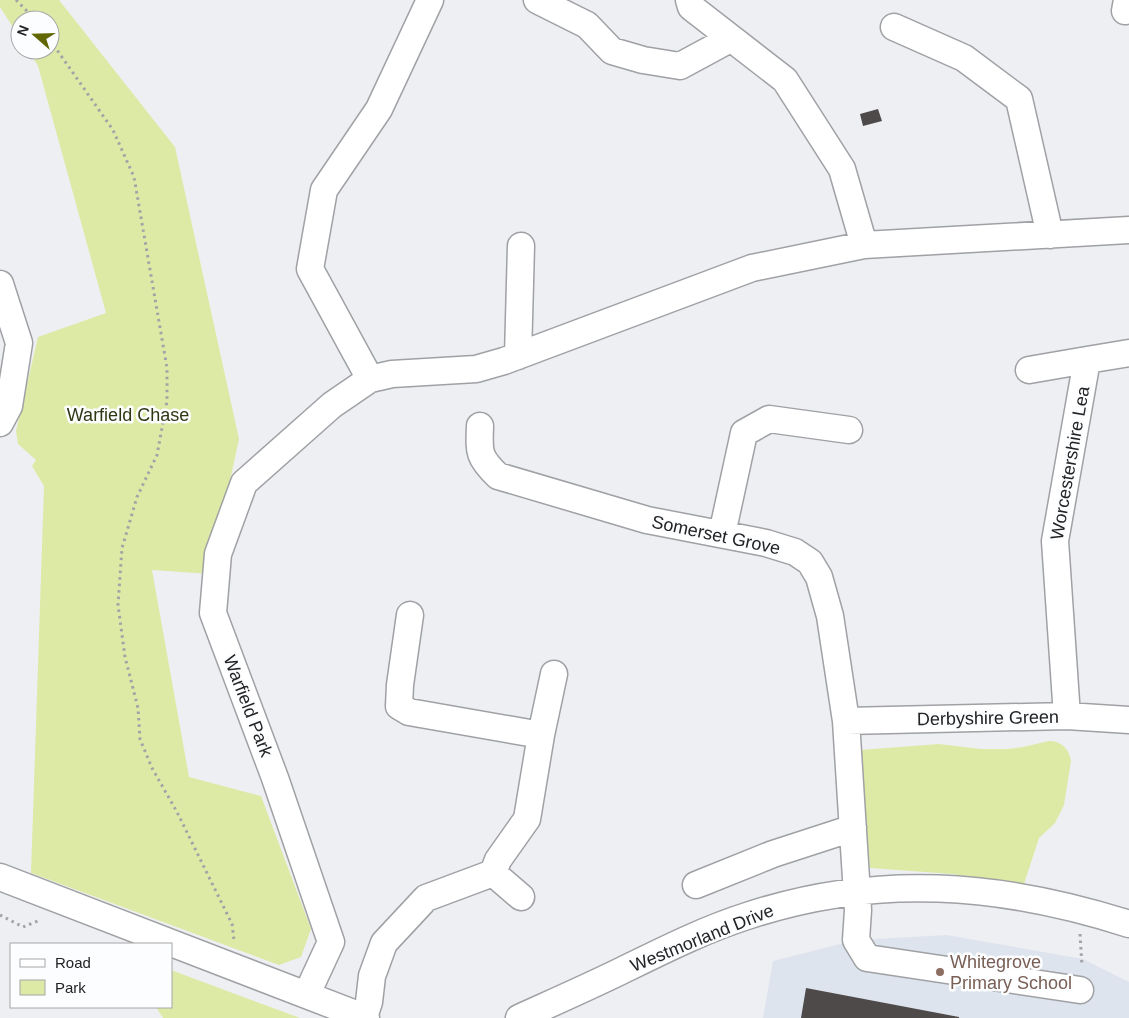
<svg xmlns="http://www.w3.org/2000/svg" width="1129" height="1018" viewBox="0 0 1129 1018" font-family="Arial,sans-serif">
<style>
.built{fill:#dee4ed}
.green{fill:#ddeaa5}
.building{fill:#4d4a49}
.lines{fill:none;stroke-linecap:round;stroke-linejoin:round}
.minor-casing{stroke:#9fa1a4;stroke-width:29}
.path{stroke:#a2a3a6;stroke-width:3;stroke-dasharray:2.5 4;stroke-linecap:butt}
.minor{stroke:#fff;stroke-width:26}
.education-dot{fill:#8d6e63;stroke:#fcfdff;stroke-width:2}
.labels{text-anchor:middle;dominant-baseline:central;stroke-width:5;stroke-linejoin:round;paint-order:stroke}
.park-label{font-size:18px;fill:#313615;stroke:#fcfdff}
.street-label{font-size:18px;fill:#232324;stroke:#fcfdff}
.education-label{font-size:18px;fill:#785e54;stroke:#fcfdff;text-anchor:start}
</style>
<rect width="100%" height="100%" fill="#eeeff3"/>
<path class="built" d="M947,935L1083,959L1129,982V1018H763L773,961L856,940Z"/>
<path class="green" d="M0,0H59L175,147L239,439L210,574L152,570L189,777L261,796L311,929L301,957L279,965L31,873L44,486L32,466L36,460L18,444L16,431L38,337L106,313L38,66L28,50H50V20H20V38L0,7Z
M1049,741C1062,741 1069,749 1071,761L1064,805L1055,823L1039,838L1024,884L952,874L870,868L860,750L939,744L981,749H1008L1023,747Z
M171,970L300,1018H163L156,1007H171Z"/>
<path class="building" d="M878,109L882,121L863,126L860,114Z
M806,988L959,1017V1018H801Z"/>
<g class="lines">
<defs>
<path id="minor" d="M537,0L587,25L612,51L643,60L680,66L730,39
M689,0L691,7L785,80L842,169L864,245
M1125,11L1127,0
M894,27L964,58L1019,99L1050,235
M0,284L19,343L9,406L0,423
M518,356L521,246
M1029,370L1087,360
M370,379L310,269L324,190L379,109L430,0
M480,426C479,452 478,457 498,476L647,520L766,543L795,552L810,562L819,577L830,616L846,721L858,910L856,940L867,958L1080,990
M722,534L744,433L769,419L849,430
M410,615L400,685L399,706L409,712L541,735
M1067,716L1055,541L1087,360L1129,353
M846,721L1067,716L1129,720
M493,873L521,897
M0,877L366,1018
M696,885L773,854L853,828
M308,995L312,983L331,942L275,778L213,613L218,554L244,483L332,405L370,379L392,374L476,369L504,361L752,268L864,245L1129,230
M364,1017L369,1002L372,976L384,943L426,898L493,873L498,860L527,819L541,735L554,674
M519,1018C552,1003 586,988 619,972C660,952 703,930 747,916C876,873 1001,883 1129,924"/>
</defs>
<use href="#minor" class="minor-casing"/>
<path class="path" d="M16,0L36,20
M50,40L113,130L134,177L167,368V401L157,455L137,497L122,548L118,605L125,657L138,708L140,739L152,768L177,812L232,924L234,940
M0,915L23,927L40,920
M1080,934L1082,966"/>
<use href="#minor" class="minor"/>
</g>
<circle class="education-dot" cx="940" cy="972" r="5"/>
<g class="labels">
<g class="park-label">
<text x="128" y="415">Warfield Chase</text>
</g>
<g class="street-label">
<text transform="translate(1070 463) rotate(-80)">Worcestershire Lea</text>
<text transform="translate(716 535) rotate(12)">Somerset Grove</text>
<text transform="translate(248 706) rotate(69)">Warfield Park</text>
<text transform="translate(988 718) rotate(-1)">Derbyshire Green</text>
<text transform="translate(702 938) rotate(-22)">Westmorland Drive</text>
</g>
<g class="education-label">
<text x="950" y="962">Whitegrove<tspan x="950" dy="21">Primary School</tspan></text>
</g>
</g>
<rect x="10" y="943" width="162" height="65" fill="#fcfdff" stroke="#a5a6a7"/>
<rect x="20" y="959" width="25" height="8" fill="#ffffff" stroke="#a5a6a7"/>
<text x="55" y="968" font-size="15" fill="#232324">Road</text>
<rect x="20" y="980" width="25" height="15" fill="#ddeaa5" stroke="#a5a6a7"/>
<text x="55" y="993" font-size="15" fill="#232324">Park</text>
<g transform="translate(35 35) rotate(290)"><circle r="24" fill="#fcfdff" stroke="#a5a6a7"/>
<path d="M0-4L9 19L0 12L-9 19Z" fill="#626603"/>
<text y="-8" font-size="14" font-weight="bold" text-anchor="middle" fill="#232324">N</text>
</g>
</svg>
